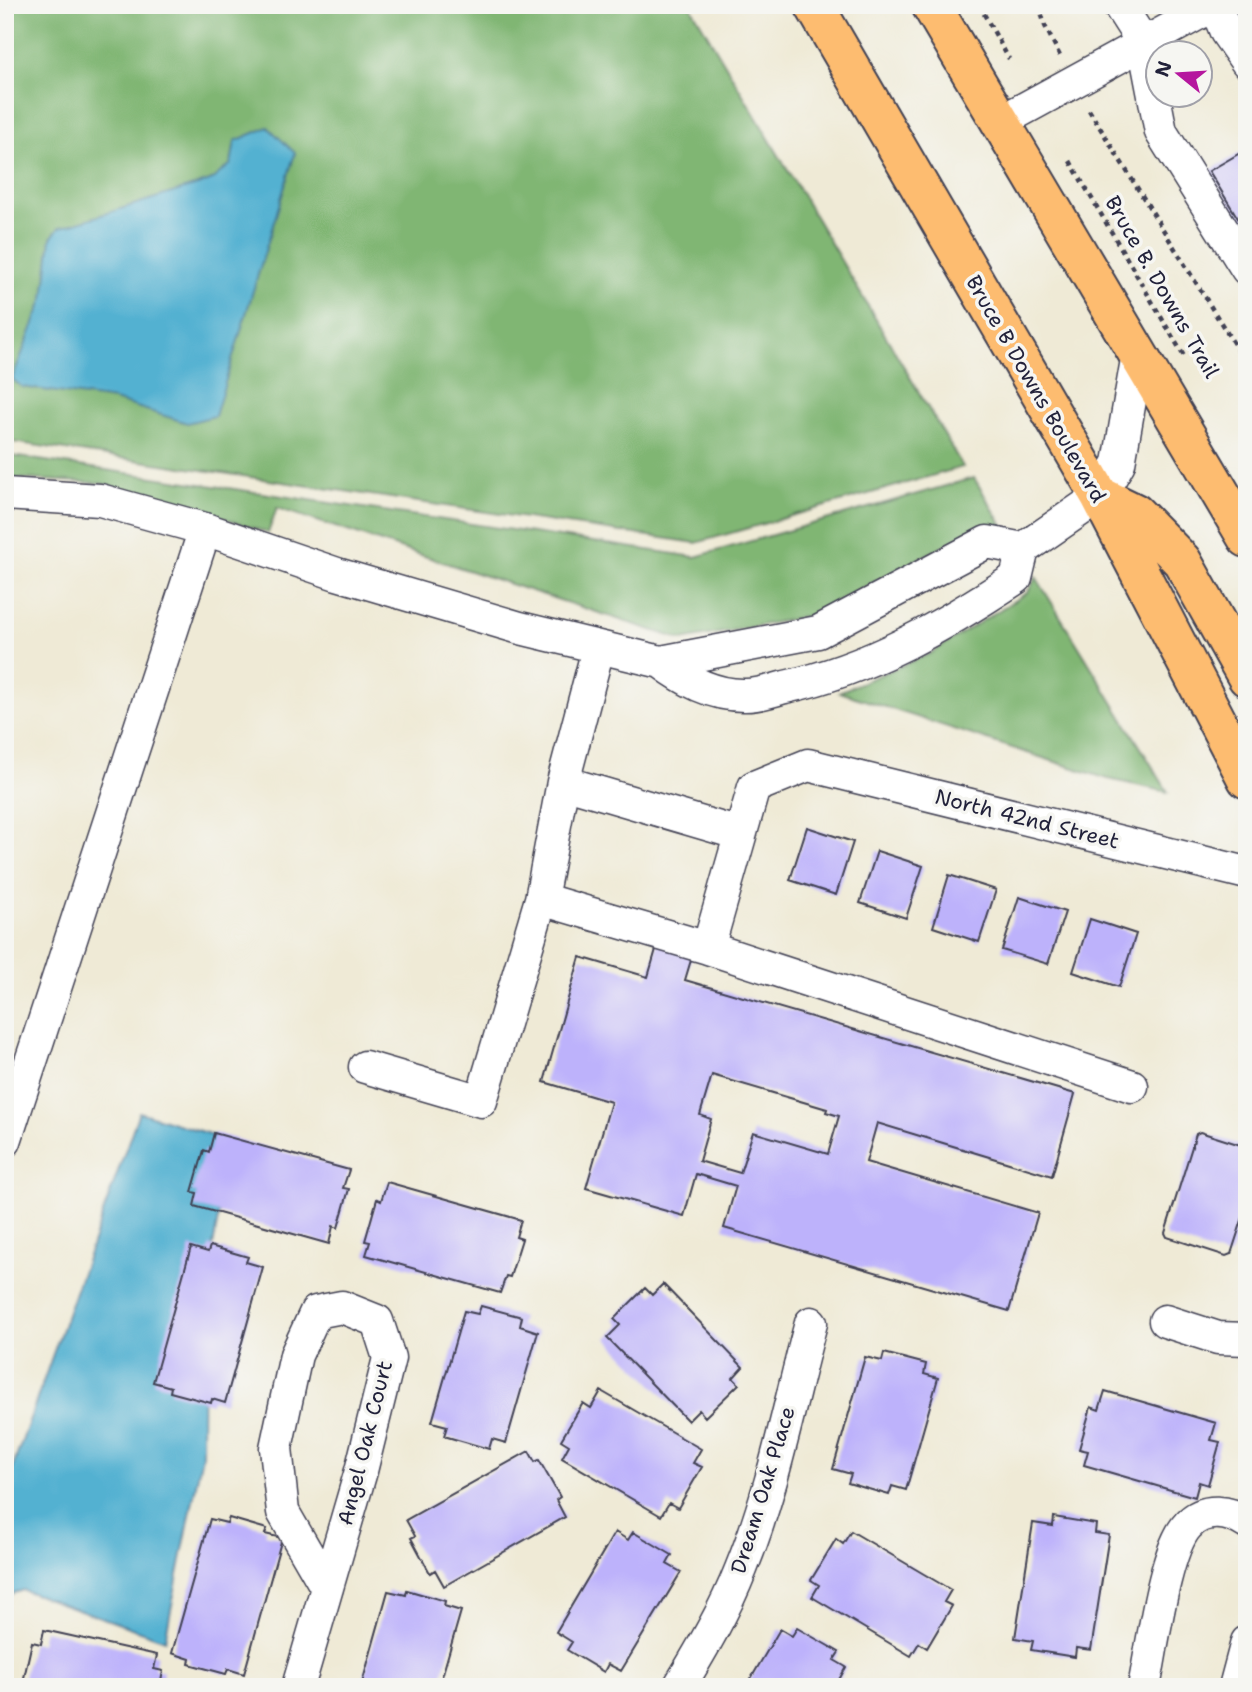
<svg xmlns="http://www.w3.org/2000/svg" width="1252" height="1692" viewBox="0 0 1252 1692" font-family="'Shantell Sans',sans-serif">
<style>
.forest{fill:#80b673;stroke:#516c57;stroke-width:2}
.water{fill:#53b1d1;stroke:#3a6a86;stroke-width:2}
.building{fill:#bdb2fb;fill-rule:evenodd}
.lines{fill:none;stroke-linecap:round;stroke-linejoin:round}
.minor-casing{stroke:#414052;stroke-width:35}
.major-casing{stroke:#414052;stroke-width:42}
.path{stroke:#414052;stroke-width:4.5;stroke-dasharray:5 5;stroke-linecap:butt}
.minor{stroke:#fff;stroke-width:32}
.major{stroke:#fdbc70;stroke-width:38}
.labels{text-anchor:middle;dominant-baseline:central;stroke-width:7;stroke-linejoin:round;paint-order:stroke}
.street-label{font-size:21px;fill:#22223b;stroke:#f6f6f2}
</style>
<rect width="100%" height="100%" fill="#f6f6f2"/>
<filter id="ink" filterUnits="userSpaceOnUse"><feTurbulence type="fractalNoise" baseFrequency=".0143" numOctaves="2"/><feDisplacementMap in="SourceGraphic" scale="14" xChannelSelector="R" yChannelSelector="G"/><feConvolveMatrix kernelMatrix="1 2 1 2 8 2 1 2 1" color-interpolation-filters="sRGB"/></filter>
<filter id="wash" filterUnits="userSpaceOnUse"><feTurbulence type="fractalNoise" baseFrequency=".00686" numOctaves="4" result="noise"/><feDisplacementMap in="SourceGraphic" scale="28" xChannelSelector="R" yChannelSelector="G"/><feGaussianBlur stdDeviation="1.57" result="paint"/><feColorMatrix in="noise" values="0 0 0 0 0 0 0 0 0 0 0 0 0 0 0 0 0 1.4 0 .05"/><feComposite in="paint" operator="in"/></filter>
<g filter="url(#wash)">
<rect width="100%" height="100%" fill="#efead6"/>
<path class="forest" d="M5,5H690L963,467L696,543L5,441Z
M5,455L695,557L974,478L1005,529L978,528L809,616L682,640L277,508L268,533L209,513L100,483L5,478Z
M1036,577L1168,792L1108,779L839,692L929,654L1028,592Z"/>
<path class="water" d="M268,127L295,153L215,416L187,423L114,400L22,387L12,379L44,298L51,238L59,228L210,181L231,164L235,141Z
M139,1112L232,1141L203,1301L202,1455L165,1640L23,1590L5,1596V1489Z"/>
<g id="blocks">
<path class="building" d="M1247,149V233L1209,171Z
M807,827L853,842L836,895L790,880Z
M877,851L923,866L906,918L860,903Z
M949,875L996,890L979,942L933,927Z
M1019,897L1065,912L1048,964L1002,950Z
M1090,919L1136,934L1119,987L1073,972Z
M659,939L694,950L685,980L1075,1094L1052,1176L877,1123L866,1162L1038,1213L1009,1311L724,1228L736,1186L696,1174L684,1216L586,1188L611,1102L544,1082L580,957L648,977ZM712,1075L827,1109L826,1112L839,1116L828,1154L753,1132L740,1173L699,1161L711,1119L700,1115Z
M1200,1132L1247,1147V1205L1231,1254L1226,1256L1167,1237L1165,1233L1196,1134Z
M214,1133L349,1170L343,1188L349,1189L338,1228L333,1226L329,1244L194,1206L197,1193L192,1192L204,1150L209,1152Z
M387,1182L521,1220L516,1237L522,1239L510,1277L506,1276L500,1293L366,1255L370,1242L365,1241L377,1199L381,1201Z
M210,1246L248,1257L246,1262L263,1267L225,1403L212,1399L211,1403L170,1392L171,1387L153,1382L191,1247L208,1252Z
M663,1284L743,1367L733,1378L739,1384L705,1417L699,1410L688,1421L607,1338L620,1325L614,1319L645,1288L652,1295Z
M481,1306L522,1317L520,1326L538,1332L506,1443L492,1439L489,1449L444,1436L447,1426L432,1422L464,1311L478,1314Z
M884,1353L926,1364L924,1374L938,1378L906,1490L892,1486L889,1495L848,1483L851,1474L833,1469L865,1357L882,1361Z
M601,1391L701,1449L693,1463L702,1467L678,1508L669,1503L661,1516L562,1458L569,1445L561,1440L583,1403L591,1408Z
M1105,1391L1216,1423L1211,1440L1220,1442L1208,1485L1199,1482L1195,1497L1084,1465L1088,1451L1079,1449L1091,1407L1099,1410Z
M529,1451L535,1462L539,1460L560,1497L556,1500L565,1517L444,1586L435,1570L430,1573L411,1538L415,1536L406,1520Z
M1054,1517L1096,1524L1095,1533L1109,1535L1091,1650L1076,1648L1075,1657L1031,1650L1033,1641L1015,1638L1033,1523L1053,1526Z
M229,1518L267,1529L265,1534L282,1538L244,1674L228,1669L226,1674L189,1664L190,1659L172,1653L210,1519L227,1523Z
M851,1531L951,1590L944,1602L952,1606L927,1648L919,1643L911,1656L812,1597L819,1585L811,1580L836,1539L843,1544Z
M615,1532L628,1540L633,1532L672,1555L667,1564L681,1572L621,1671L608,1664L604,1672L567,1650L572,1642L556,1632Z
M407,1590L445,1601L444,1606L461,1611L439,1687H361L388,1591L406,1595Z
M797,1628L839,1652L834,1660L846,1667L835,1687H746L780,1629L792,1636Z
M44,1630L157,1655L154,1669L163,1671L160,1687H22L32,1642L41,1644Z"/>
</g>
</g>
<g filter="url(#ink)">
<use href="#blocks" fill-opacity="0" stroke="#414052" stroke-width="2"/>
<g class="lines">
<defs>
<path id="minor" d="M1119,5L1144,44L1161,132L1247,269
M1215,5L1226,32L1247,62
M1000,122L1214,5
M5,494L100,500L205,529L337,574L520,628L661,662L818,632L987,542L1023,549
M661,662C685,680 712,695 743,695C757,696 773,690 785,687C870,669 945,625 1016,578L1023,549L1100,496L1119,463L1138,354
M563,782L598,649
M541,899L563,782L740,834
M708,948L1132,1086
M365,1067L481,1101L541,899L708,948L754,787L808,765L1247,873
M5,1141L205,529
M1165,1321L1218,1338L1247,1339
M298,1687L361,1471L389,1358L377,1321L342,1307L316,1312L296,1355L276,1448L283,1512L327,1588
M679,1687C702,1649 725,1610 741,1569C773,1491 789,1405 811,1323
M1144,1687C1152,1650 1164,1550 1188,1525C1204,1507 1230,1511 1247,1523
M1235,1687L1247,1642"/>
<path id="major" d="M814,5L1100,496L1247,779
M931,5L1247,538
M1100,496L1135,513L1182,561L1247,677"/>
</defs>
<use href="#minor" class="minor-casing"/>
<use href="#major" class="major-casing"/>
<path class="path" d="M979,5L1009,59
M1039,5L1045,26L1060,56
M1089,110L1247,365
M1070,161L1185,358"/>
<use href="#minor" class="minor"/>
<use href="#major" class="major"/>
</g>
</g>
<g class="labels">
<g class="street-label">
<text transform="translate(1162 287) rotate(60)">Bruce B. Downs Trail</text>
<text transform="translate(1036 389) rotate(60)">Bruce B Downs Boulevard</text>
<text transform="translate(1027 819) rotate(14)">North 42nd Street</text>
<text transform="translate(365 1443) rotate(-76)">Angel Oak Court</text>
<text transform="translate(763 1490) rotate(-73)">Dream Oak Place</text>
</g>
</g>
<rect width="1252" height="1692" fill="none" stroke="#f6f6f2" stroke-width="28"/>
<g transform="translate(1179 74) rotate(288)"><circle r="33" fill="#f6f6f2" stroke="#a1a1a9" stroke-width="2"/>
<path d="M0-5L12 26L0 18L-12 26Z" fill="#b5179e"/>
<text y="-10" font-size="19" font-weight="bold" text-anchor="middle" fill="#22223b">N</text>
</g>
</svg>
